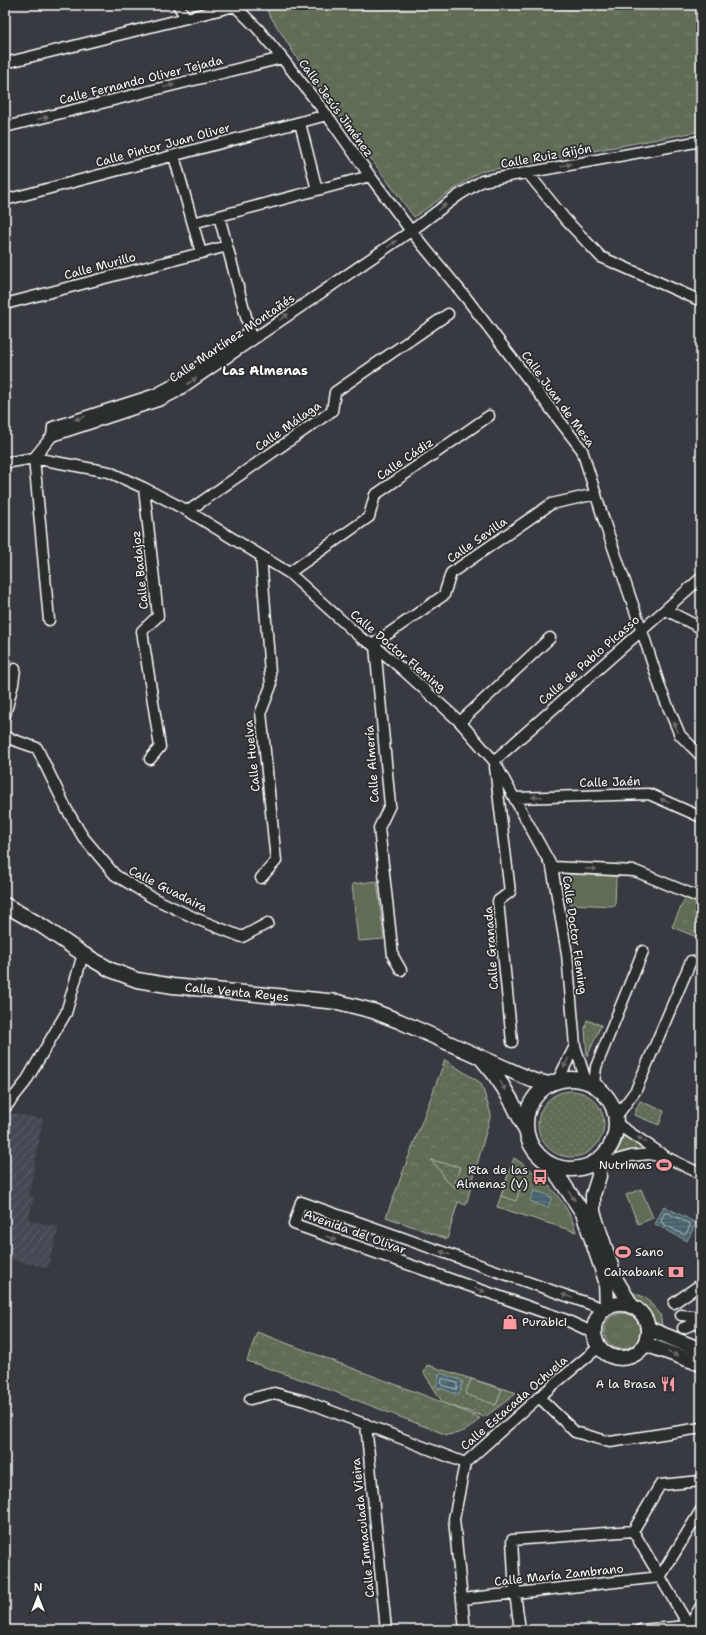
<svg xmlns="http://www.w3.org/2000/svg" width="706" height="1635" viewBox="0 0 706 1635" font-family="'Shantell Sans',sans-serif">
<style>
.industrial{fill:url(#industrial-furrows)}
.grass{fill:url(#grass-tufts);stroke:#b0b6aa}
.park{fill:url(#park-crowns);stroke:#b0b6aa}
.garden{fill:url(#garden-dots);stroke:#b0b6aa}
.pitch{fill:#606c54;stroke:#b0b6aa}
.water{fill:url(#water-rules);stroke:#90a1a6}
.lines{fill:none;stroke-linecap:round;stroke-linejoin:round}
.shore{stroke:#b5c0c4;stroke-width:1}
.street-casing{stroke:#fff;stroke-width:13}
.secondary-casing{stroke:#fff;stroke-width:17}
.street{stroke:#2a2d2e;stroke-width:10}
.secondary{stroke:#2a2d2e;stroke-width:14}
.oneway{fill:#6a6c6d}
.labels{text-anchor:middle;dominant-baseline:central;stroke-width:3.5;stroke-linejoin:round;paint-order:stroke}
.street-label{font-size:12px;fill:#fff;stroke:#2a2d2e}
.poi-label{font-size:12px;fill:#fff;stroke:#2a2d2e;text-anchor:end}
.neighbourhood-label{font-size:13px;font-weight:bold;fill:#fff;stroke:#2a2d2e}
</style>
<defs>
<pattern id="industrial-furrows" width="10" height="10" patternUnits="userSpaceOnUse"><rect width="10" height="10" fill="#454852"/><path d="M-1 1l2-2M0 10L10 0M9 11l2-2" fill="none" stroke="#61636c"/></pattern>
<pattern id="grass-tufts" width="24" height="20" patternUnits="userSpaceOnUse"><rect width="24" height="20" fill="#606c54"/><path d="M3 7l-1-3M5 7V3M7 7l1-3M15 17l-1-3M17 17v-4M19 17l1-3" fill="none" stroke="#78826e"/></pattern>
<pattern id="park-crowns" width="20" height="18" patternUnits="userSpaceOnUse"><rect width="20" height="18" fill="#606c54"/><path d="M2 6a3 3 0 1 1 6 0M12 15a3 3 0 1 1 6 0" fill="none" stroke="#78826e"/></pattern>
<pattern id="garden-dots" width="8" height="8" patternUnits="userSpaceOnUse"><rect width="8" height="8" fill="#606c54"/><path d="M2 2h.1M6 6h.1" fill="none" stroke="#78826e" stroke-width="1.8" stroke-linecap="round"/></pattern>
<pattern id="water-rules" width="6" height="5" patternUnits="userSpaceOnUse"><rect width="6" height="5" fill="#46626b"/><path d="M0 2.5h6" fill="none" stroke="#627a81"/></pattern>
</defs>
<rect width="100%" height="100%" fill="#383a41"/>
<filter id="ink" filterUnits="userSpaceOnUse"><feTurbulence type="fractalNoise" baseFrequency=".025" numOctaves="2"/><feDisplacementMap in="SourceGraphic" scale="8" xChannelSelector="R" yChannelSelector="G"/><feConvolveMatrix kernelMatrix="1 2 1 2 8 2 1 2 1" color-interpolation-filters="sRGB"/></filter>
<g filter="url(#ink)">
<path class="industrial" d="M5,1112L43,1119L29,1195L34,1197L28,1220L59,1227L48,1268L9,1259L5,1262Z"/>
<path class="grass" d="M286,5H701V131L479,172L414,217L299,61L267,11Z
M514,1158C541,1176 567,1198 576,1232L497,1207Z
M627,1290L646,1298L660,1314L662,1326L675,1331L676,1334C670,1331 661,1329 656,1323C645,1311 650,1305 631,1298Z
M604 1331a18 18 0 1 1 36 0a18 18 0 1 1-36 0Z"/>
<path class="park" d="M686,896L701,902V934L699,938L672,927Z
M445,1060L481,1083L491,1114L466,1205L458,1202L447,1239L386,1217Z
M257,1332L434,1399L480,1418C469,1430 463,1433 447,1435L317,1385L247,1361Z"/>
<path class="garden" d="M587,1020L601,1025L587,1057L585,1028Z
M538 1124a33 33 0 1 1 66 0a33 33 0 1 1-66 0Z
M640,1101L664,1111L659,1125L634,1115Z
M623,1136L649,1149L635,1150L615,1155L622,1142Z
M431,1160L460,1167L456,1179V1188L443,1178L442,1173Z
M427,1365L517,1393L485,1417L443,1403L424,1373Z"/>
<path class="pitch" d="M566,874L616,876L615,906L570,904Z
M377,881L384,939L358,941L352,884Z
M511,1166L526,1171L516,1201L501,1196Z
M641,1189L653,1218L638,1224L626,1195Z
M471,1379L502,1389L496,1405L465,1394Z"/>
<path class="water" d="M534,1190L552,1197L548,1208L530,1201Z
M664,1206L696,1223L687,1241L655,1224Z
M440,1373L463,1381L459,1395L436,1387Z"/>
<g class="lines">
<path class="shore" d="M665,1213H668L690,1224V1226L686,1234L684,1235L662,1223L661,1221Z
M442,1379H444L457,1383V1389H455L442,1385Z"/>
<defs>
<path id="street" d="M178,5L186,18
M234,5L258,29L282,58L327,115L370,176L411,231L467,299L582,450L605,524L642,631L661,690L680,735L701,756
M5,63L235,6
M300,123L317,190
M5,127L282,58
M174,156L201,253L227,246
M527,172L565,219L601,257L701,301
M5,200L327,115
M219,216L370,176
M193,223L219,216L251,335
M5,304L201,253
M52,436L161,400L175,393L411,231L459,195L482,181L701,141
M5,463L34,458L109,472L144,488L188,511L289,573L361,638L375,646L403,670L460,722L494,761L552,867L567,954L575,1046L586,1081
M144,488L158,616L142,631L160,747L150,759
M188,511L332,411L335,392L448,314
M261,556L271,686L261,712L276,861L261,878
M289,573L369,517L375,495L489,416
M666,610L701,628
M49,620L34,458L52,436L53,427L156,394L169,387L250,331
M372,645L444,595L451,573L551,504L596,494
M375,646L390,805L379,828L393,956L401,970
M5,715L13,684L15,669
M460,722L550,638
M5,737L37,748L67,810L83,837L115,875L153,898L197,919L242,937L268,923
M494,761L701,578
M495,767L510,892L498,901L512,1042
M514,798L649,794L701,817
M552,867L635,871L701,898
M558,1080L575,1046
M594,1084L596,1067L643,951
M5,1108L25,1083L66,1013L83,954
M616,1117L636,1090L691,961
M617,1124L666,1157L701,1174
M601,1159L613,1161L631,1156L649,1154L664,1157
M674,1303L701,1284
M681,1315L701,1317
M683,1328L701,1321
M594,1333L566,1320L294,1224L301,1202L604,1309
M539,1397L575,1432L610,1442L701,1428
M250,1399L274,1393L305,1401L465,1463
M366,1424L386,1630
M633,1531L689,1626
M462,1599L660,1577L701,1510
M689,1626L701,1606
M465,1630L454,1519L465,1463L539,1397L599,1347
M520,1630L515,1593L512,1540L633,1531L660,1485L701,1481
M640,1630L689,1626L697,1630"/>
<g id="secondary">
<path id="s1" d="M5,905L42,926L83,954L111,970L137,980L173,986L338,1002L373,1011L399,1021L532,1080L549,1084"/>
<path d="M482,1059C501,1080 514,1103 525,1129"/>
<circle cx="571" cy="1124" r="45"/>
<path d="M598,1161L599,1176L593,1195V1212L615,1278L631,1305"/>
<path d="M550,1164L583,1213L606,1281L607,1307"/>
<circle cx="621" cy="1331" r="27"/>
<path d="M649,1329L701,1350"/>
<path d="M645,1344L701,1364"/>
</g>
</defs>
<use href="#street" class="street-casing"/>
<use href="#secondary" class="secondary-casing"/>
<use href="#street" class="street"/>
<use href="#secondary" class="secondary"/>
</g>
<defs><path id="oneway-solid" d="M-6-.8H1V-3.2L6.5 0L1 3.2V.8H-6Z"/></defs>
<g class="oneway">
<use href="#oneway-solid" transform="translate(169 86) rotate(-14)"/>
<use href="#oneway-solid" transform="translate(43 118) rotate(-14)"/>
<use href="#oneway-solid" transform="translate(566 165) rotate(-10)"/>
<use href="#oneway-solid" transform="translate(442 207) rotate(-37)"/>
<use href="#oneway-solid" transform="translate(392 244) rotate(-34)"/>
<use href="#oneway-solid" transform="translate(284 317) rotate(-34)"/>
<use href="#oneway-solid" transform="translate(192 381) rotate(-35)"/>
<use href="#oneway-solid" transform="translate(80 418) rotate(162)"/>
<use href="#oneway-solid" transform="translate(676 727) rotate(-113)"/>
<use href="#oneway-solid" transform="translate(537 797) rotate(178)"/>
<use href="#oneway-solid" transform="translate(665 801) rotate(-156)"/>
<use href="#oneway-solid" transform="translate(591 869) rotate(3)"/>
<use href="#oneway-solid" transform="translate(566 1063) rotate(116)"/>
<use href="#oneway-solid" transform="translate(503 1086) rotate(58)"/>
<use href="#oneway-solid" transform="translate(642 1140) rotate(-147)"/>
<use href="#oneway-solid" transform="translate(572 1196) rotate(58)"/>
<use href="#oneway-solid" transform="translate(331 1238) rotate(20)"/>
<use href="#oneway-solid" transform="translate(445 1253) rotate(-161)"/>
<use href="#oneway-solid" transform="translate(480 1290) rotate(19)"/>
<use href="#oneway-solid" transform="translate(567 1296) rotate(-161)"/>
<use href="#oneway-solid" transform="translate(673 1354) rotate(20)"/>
</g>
</g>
<defs>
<symbol id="stadium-bare" viewBox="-9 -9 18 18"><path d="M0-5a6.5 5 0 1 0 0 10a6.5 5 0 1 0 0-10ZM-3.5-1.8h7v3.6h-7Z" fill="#ff9aa2" stroke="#2a2d2e" stroke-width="2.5" paint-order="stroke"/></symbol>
<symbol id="bus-bare" viewBox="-9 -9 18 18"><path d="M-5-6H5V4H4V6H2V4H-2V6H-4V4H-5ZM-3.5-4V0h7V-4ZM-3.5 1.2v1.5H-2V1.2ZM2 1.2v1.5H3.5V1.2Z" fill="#ff9aa2" stroke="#2a2d2e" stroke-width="2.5" paint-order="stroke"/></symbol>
<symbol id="bank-bare" viewBox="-9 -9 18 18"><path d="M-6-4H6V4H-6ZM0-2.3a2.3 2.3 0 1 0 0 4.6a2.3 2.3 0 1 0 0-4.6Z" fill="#ff9aa2" stroke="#2a2d2e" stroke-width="2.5" paint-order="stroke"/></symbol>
<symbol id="shop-bare" viewBox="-9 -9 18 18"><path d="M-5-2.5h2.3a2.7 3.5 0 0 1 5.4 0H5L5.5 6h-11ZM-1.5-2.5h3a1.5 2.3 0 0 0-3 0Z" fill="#ff9aa2" stroke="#2a2d2e" stroke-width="2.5" paint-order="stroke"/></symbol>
<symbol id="restaurant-bare" viewBox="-9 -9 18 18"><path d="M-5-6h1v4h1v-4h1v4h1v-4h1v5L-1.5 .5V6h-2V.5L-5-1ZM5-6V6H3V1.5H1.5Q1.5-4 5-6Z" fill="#ff9aa2" stroke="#2a2d2e" stroke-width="2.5" paint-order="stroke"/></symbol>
</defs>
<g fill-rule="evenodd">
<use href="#stadium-bare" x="653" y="1154" width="22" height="22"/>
<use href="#bus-bare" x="529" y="1166" width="22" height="22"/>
<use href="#stadium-bare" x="612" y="1241" width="22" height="22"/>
<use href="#bank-bare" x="665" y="1261" width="22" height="22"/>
<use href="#shop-bare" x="499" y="1311" width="22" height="22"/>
<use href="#restaurant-bare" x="657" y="1373" width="22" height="22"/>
</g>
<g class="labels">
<g class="street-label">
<text transform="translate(141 80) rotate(-14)">Calle Fernando Oliver Tejada</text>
<text transform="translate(336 108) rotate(54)">Calle Jesús Jiménez</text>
<text transform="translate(163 145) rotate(-15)">Calle Pintor Juan Oliver</text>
<text transform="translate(546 156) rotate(-10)">Calle Ruiz Gijón</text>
<text transform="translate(100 266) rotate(-15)">Calle Murillo</text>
<text transform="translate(232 338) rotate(-34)">Calle Martínez Montañés</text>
<text transform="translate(558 399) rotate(54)">Calle Juan de Mesa</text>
<text transform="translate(288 426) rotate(-35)">Calle Málaga</text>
<text transform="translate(405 459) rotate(-34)">Calle Cádiz</text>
<text transform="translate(477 540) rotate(-35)">Calle Sevilla</text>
<text transform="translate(140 570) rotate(-96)">Calle Badajoz</text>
<text transform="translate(398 651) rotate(40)">Calle Doctor Fleming</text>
<text transform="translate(589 660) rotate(-41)">Calle de Pablo Picasso</text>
<text transform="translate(252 756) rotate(-96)">Calle Huelva</text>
<text transform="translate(372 764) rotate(-94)">Calle Almería</text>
<text transform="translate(610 782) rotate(-2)">Calle Jaén</text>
<text transform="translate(168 889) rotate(27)">Calle Guadaira</text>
<text transform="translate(575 935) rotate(82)">Calle Doctor Fleming</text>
<text transform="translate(491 948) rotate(-94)">Calle Granada</text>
<text stroke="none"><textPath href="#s1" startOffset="253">Calle Venta Reyes</textPath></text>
<text transform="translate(355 1232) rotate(20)">Avenida del Olivar</text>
<text transform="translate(514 1403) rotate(-41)">Calle Estacada Ochuela</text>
<text transform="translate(363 1528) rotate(-96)">Calle Inmaculada Vieira</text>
<text transform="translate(559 1575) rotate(-6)">Calle María Zambrano</text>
</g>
<g class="poi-label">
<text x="652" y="1165">Nutrimas</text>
<text x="528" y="1170">Rta de las<tspan x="528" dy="14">Almenas (V)</tspan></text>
<text x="635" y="1252" text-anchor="start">Sano</text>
<text x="664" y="1272">Caixabank</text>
<text x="522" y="1322" text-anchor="start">Purabici</text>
<text x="656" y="1384">A la Brasa</text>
</g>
<g class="neighbourhood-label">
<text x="265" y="370">Las Almenas</text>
</g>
</g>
<rect width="706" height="1635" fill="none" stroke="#2a2d2e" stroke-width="20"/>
<rect x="10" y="10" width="686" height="1615" fill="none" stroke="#fff" stroke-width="1.5" filter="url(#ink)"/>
<g transform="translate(38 1597)" stroke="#2a2d2e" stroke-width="3" paint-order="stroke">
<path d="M0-3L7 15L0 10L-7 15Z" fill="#ffffff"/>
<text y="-6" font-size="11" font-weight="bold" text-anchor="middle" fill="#ffffff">N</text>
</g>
</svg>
